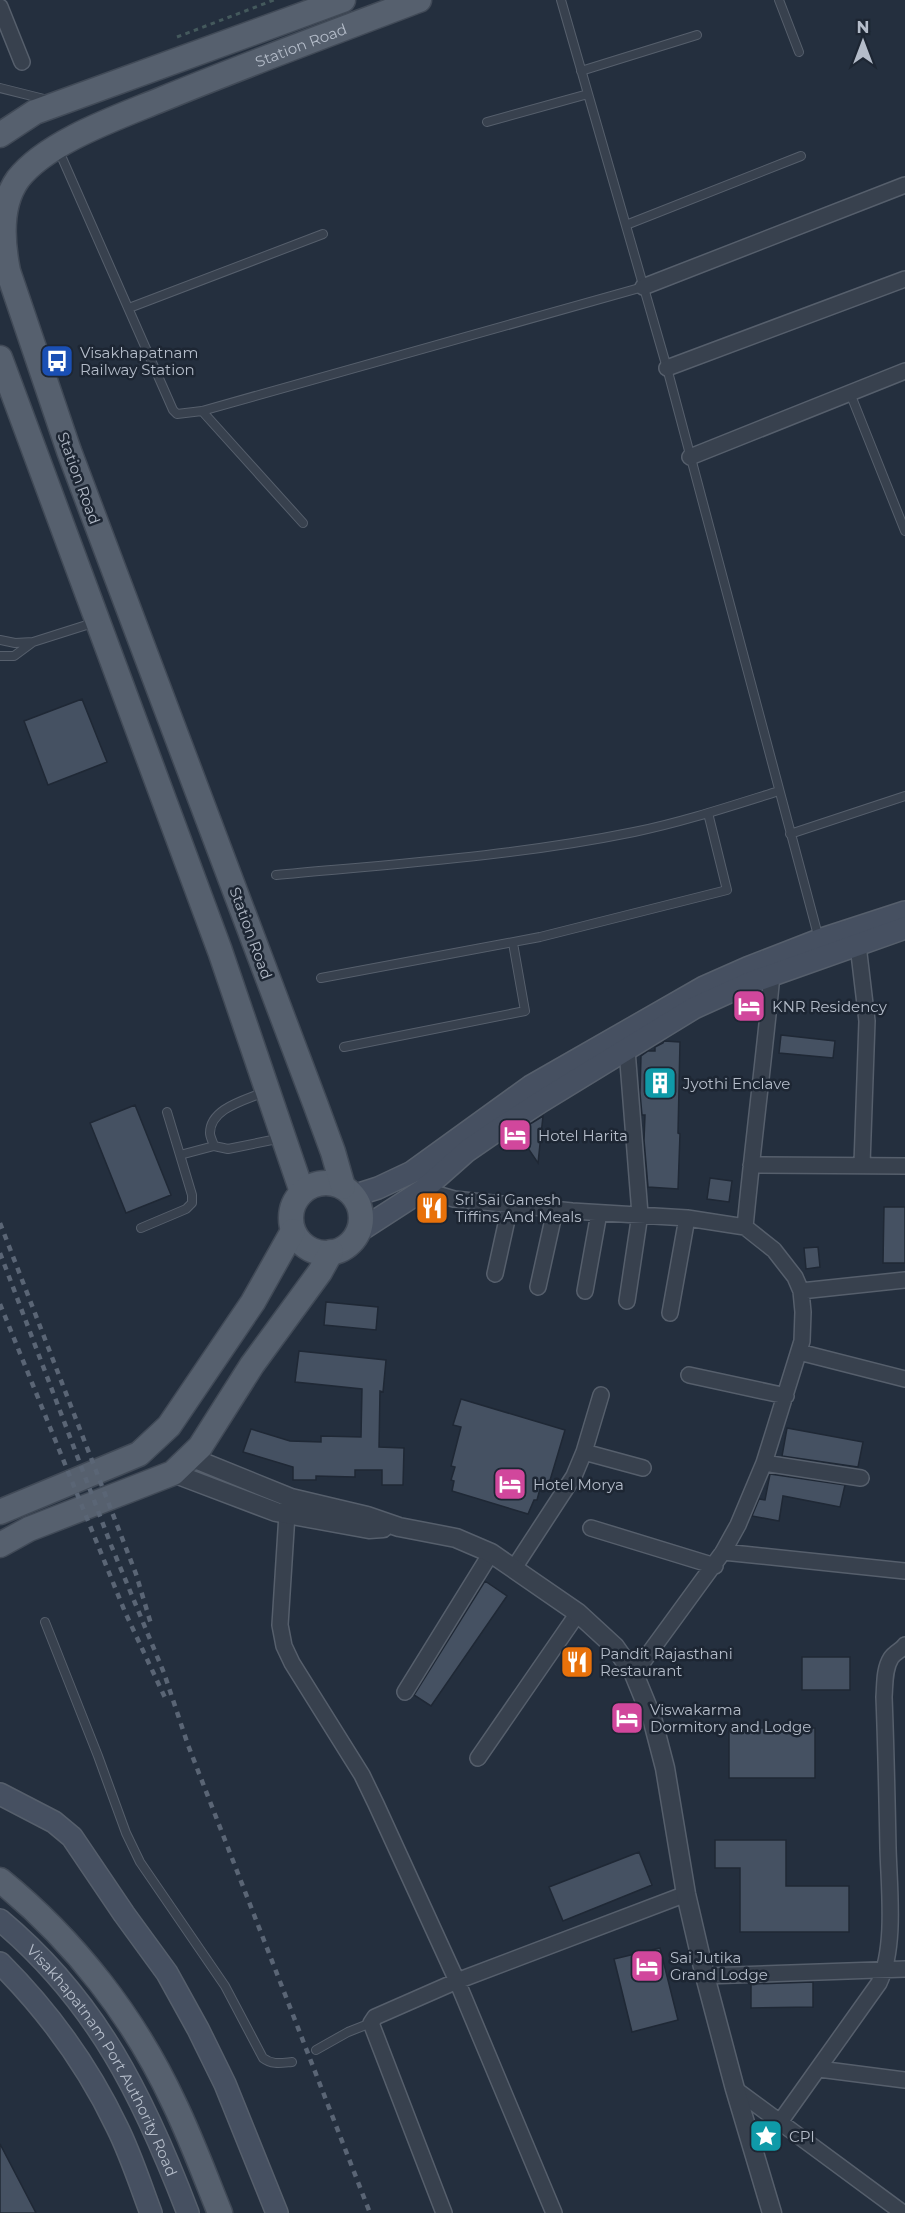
<svg xmlns="http://www.w3.org/2000/svg" width="905" height="2213" viewBox="0 0 905 2213" font-family="Montserrat,sans-serif">
<style>
.building{fill:#455162;stroke:#1f2835;stroke-width:1.5}
.lines{fill:none;stroke-linecap:round;stroke-linejoin:round}
.service-casing{stroke:#565f6c;stroke-width:10}
.minor-casing{stroke:#565f6c;stroke-width:18}
.tertiary-casing{stroke:#565f6c;stroke-width:21}
.secondary-casing{stroke:#565f6c;stroke-width:24}
.primary-casing{stroke:#414a57;stroke-width:27}
.path{stroke:#44595c;stroke-width:3;stroke-dasharray:4.5 4.5;stroke-linecap:butt}
.service{stroke:#38414e;stroke-width:8}
.minor{stroke:#38414e;stroke-width:15}
.tertiary{stroke:#38414e;stroke-width:18}
.secondary{stroke:#465061;stroke-width:21}
.primary{stroke:#56606e;stroke-width:24}
.rail{stroke:#5a6575;stroke-width:4.5;stroke-dasharray:6 6;stroke-linecap:butt}
.labels{text-anchor:middle;dominant-baseline:central;stroke-width:5;stroke-linejoin:round;paint-order:stroke}
.street-label{font-size:15px;fill:#b4bcc9;stroke:#1d2633}
.poi-label{font-size:15px;fill:#b4bcc9;stroke:#1d2633;text-anchor:start}
</style>
<rect width="100%" height="100%" fill="#242f3e"/>
<path class="building" d="M82,699L107,762L48,785L24,721Z
M745,999H756V1016H737V1002Z
M781,1035L835,1041L833,1058L779,1053Z
M664,1041L680,1042L678,1133L680,1134L678,1189L648,1187L644,1140L645,1115H642L640,1093L641,1056L648,1051H655V1047L663,1043Z
M135,1105L171,1195L126,1213L90,1123Z
M543,1116L538,1163L517,1132Z
M710,1178L732,1181L729,1202L707,1199Z
M884,1207H905V1263H883Z
M818,1247L820,1267L806,1269L804,1248Z
M326,1302L378,1307L376,1330L324,1325Z
M299,1351L386,1360L383,1392L380,1391L379,1447L404,1448L403,1485H382V1470H355V1477L316,1476V1480H293V1467L243,1452L251,1429L290,1441L321,1442V1436L361,1437L362,1389L295,1382Z
M461,1399L565,1430L548,1487L541,1485L537,1500H534L528,1514L452,1491L454,1481L451,1480L455,1467L451,1466L461,1427L453,1425Z
M787,1428L863,1442L858,1467L782,1456Z
M770,1474L845,1485L840,1507L783,1496L779,1521L752,1516L759,1499L765,1500Z
M485,1581L507,1596L431,1706L414,1695Z
M802,1657H850V1690H802Z
M729,1728H815V1778H729Z
M715,1840H786V1886H849V1932H740V1868H715Z
M639,1852L652,1885L563,1921L549,1887Z
M660,1948L678,2020L632,2032L614,1959Z
M813,1982V2007L751,2008V1984Z
M0,2144L36,2213H0Z"/>
<g class="lines">
<defs>
<path id="service" d="M561,0L667,368L819,939
M779,0L799,52
M581,71L697,35
M0,88L48,100
M487,122L588,94
M59,151L173,410L177,414L202,411L643,287
M626,225L801,156
M129,308L323,234
M850,393L905,531
M202,411L303,523
M0,640L15,643L33,642
M0,656H14L33,642L96,622
M790,834L905,796
M276,875C395,864 516,856 634,832C683,822 731,806 779,791
M321,978L540,937L727,890L708,813
M344,1047L525,1011L513,943
M264,1092C246,1100 210,1108 210,1133C210,1137 213,1142 214,1146L228,1149L282,1138
M167,1112L180,1155L214,1146
M141,1228L186,1209L192,1203V1195L180,1155
M45,1622L98,1756L126,1833L140,1862L225,1986L263,2058C272,2065 281,2063 292,2062
M316,2050L348,2032L371,2023"/>
<path id="minor" d="M0,7L22,62
M643,287L905,185
M667,368L905,279
M690,457L905,371
M858,945L867,1021L862,1164
M751,1165L905,1166
M423,1190L454,1199L572,1211L687,1218L745,1227L774,1250L795,1277L801,1291L803,1312L802,1341L764,1463L738,1525L723,1552L634,1674
M745,1227C753,1143 764,1059 772,975L771,968
M495,1274L510,1206
M538,1287L555,1210
M585,1291L599,1213
M801,1291L905,1280
M627,1301L640,1214L627,1050
M670,1313L687,1218
M799,1352L905,1379
M689,1375L786,1396
M584,1452L643,1468
M764,1463L861,1478
M287,1514L280,1625L284,1646L292,1663L362,1775L376,1804L457,1981L554,2213
M591,1528L715,1566
M723,1552L905,1571
M514,1568L574,1476L584,1452L601,1395
M405,1692L491,1553
M478,1758L578,1613
M705,1976L905,1969
M819,2069L905,2080
M735,2089L903,2213
M780,2122L879,1983C896,1947 889,1888 888,1848C887,1797 886,1747 884,1697C885,1684 884,1669 891,1658C895,1652 902,1650 905,1645
M444,2213L371,2023L375,2017L457,1981L686,1894"/>
<path id="tertiary" d="M190,1457L291,1498L367,1516L399,1527L456,1538L491,1553L578,1613L615,1647L634,1674L652,1718L665,1768L686,1894L705,1976L735,2089L772,2213
M173,1473L276,1512L369,1529L383,1528"/>
<g id="secondary">
<path d="M353,1196L378,1188L412,1172L531,1086L704,987L747,968L819,940L905,912"/>
<path d="M358,1232L423,1190L467,1151L496,1131L542,1101L694,1008L747,984L905,928"/>
<path d="M0,1794L54,1822L72,1837L124,1914L167,1973L198,2029L225,2084L277,2213"/>
<path id="s1" d="M0,1920C97,2001 144,2098 188,2213"/>
<path d="M0,1963C48,2011 88,2066 117,2127C131,2155 140,2184 151,2213"/>
</g>
<g id="primary">
<path d="M0,135L35,112L343,0"/>
<path d="M0,358L220,951L302,1192"/>
<circle cx="326" cy="1218" r="35"/>
<path id="s2" d="M343,1187L333,1152L315,1103L69,451L8,271C2,241 0,204 18,179C47,142 116,118 160,100C245,65 332,33 419,0"/>
<path d="M0,1512L139,1454L169,1426L253,1302L293,1231"/>
<path d="M0,1545L29,1529L173,1473L200,1447L252,1365L320,1272L331,1252"/>
<path d="M0,1880C74,1940 134,2017 174,2103C191,2138 205,2176 220,2213"/>
</g>
</defs>
<use href="#service" class="service-casing"/>
<use href="#minor" class="minor-casing"/>
<use href="#tertiary" class="tertiary-casing"/>
<use href="#secondary" class="secondary-casing"/>
<use href="#primary" class="primary-casing"/>
<path class="path" d="M177,37L274,0"/>
<use href="#service" class="service"/>
<use href="#minor" class="minor"/>
<use href="#tertiary" class="tertiary"/>
<use href="#secondary" class="secondary"/>
<use href="#primary" class="primary"/>
<path class="rail" d="M0,1223L136,1574L151,1624
M0,1253L111,1545L164,1673L188,1745L370,2213
M0,1304L125,1612L167,1702"/>
</g>
<defs>
<symbol id="bus-square" viewBox="-11 -11 22 22"><rect x="-9" y="-9" width="18" height="18" rx="4" fill="#1a4fb4" stroke="#1d2633"/><path d="M-5-6H5V4H4V6H2V4H-2V6H-4V4H-5ZM-3.5-4V0h7V-4ZM-3.5 1.2v1.5H-2V1.2ZM2 1.2v1.5H3.5V1.2Z" fill="#fff"/></symbol>
<symbol id="hotel-square" viewBox="-11 -11 22 22"><rect x="-9" y="-9" width="18" height="18" rx="4" fill="#d1479c" stroke="#1d2633"/><path d="M-6-4.5h1.5V1H6V5H4.5V3h-9V5H-6ZM-4 0a1.8 1.8 0 1 1 3.6 0ZM.5 0V-2.5h3Q6-2.5 6 0Z" fill="#fff"/></symbol>
<symbol id="building-square" viewBox="-11 -11 22 22"><rect x="-9" y="-9" width="18" height="18" rx="4" fill="#0f9aa8" stroke="#1d2633"/><path d="M-4-6H4V6H1V3H-1V6H-4ZM-2.5-4.3h1.7v1.8h-1.7ZM.8-4.3h1.7v1.8H.8ZM-2.5-1h1.7V.8h-1.7ZM.8-1h1.7V.8H.8Z" fill="#fff"/></symbol>
<symbol id="restaurant-square" viewBox="-11 -11 22 22"><rect x="-9" y="-9" width="18" height="18" rx="4" fill="#e8710a" stroke="#1d2633"/><path d="M-5-6h1v4h1v-4h1v4h1v-4h1v5L-1.5 .5V6h-2V.5L-5-1ZM5-6V6H3V1.5H1.5Q1.5-4 5-6Z" fill="#fff"/></symbol>
<symbol id="sight-square" viewBox="-11 -11 22 22"><rect x="-9" y="-9" width="18" height="18" rx="4" fill="#0f9aa8" stroke="#1d2633"/><path d="M0-6L1.8-2.2L6-1.7L2.9 1.2L3.7 5.4L0 3.3L-3.7 5.4L-2.9 1.2L-6-1.7L-1.8-2.2Z" fill="#fff"/></symbol>
</defs>
<g fill-rule="evenodd">
<use href="#bus-square" x="38" y="342" width="38" height="38"/>
<use href="#hotel-square" x="730" y="987" width="38" height="38"/>
<use href="#building-square" x="641" y="1064" width="38" height="38"/>
<use href="#hotel-square" x="496" y="1116" width="38" height="38"/>
<use href="#restaurant-square" x="413" y="1189" width="38" height="38"/>
<use href="#hotel-square" x="491" y="1465" width="38" height="38"/>
<use href="#restaurant-square" x="558" y="1643" width="38" height="38"/>
<use href="#hotel-square" x="608" y="1699" width="38" height="38"/>
<use href="#hotel-square" x="628" y="1947" width="38" height="38"/>
<use href="#sight-square" x="747" y="2117" width="38" height="38"/>
</g>
<g class="labels">
<g class="street-label">
<text stroke="none"><textPath href="#s2" startOffset="1386">Station Road</textPath></text>
<text transform="translate(79 478) rotate(70)">Station Road</text>
<text transform="translate(251 933) rotate(70)">Station Road</text>
<text stroke="none"><textPath href="#s1" startOffset="176">Visakhapatnam Port Authority Road</textPath></text>
</g>
<g class="poi-label">
<text x="80" y="352">Visakhapatnam<tspan x="80" dy="17">Railway Station</tspan></text>
<text x="772" y="1006">KNR Residency</text>
<text x="683" y="1083">Jyothi Enclave</text>
<text x="538" y="1135">Hotel Harita</text>
<text x="455" y="1199">Sri Sai Ganesh<tspan x="455" dy="17">Tiffins And Meals</tspan></text>
<text x="533" y="1484">Hotel Morya</text>
<text x="600" y="1653">Pandit Rajasthani<tspan x="600" dy="17">Restaurant</tspan></text>
<text x="650" y="1709">Viswakarma<tspan x="650" dy="17">Dormitory and Lodge</tspan></text>
<text x="670" y="1957">Sai Jutika<tspan x="670" dy="17">Grand Lodge</tspan></text>
<text x="789" y="2136">CPI</text>
</g>
</g>
<g transform="translate(863 42)" stroke="#1d2633" stroke-width="4.5" paint-order="stroke">
<path d="M0-4.5L10 22L0 15L-10 22Z" fill="#b4bcc9"/>
<text y="-9" font-size="16" font-weight="bold" text-anchor="middle" fill="#b4bcc9">N</text>
</g>
</svg>
